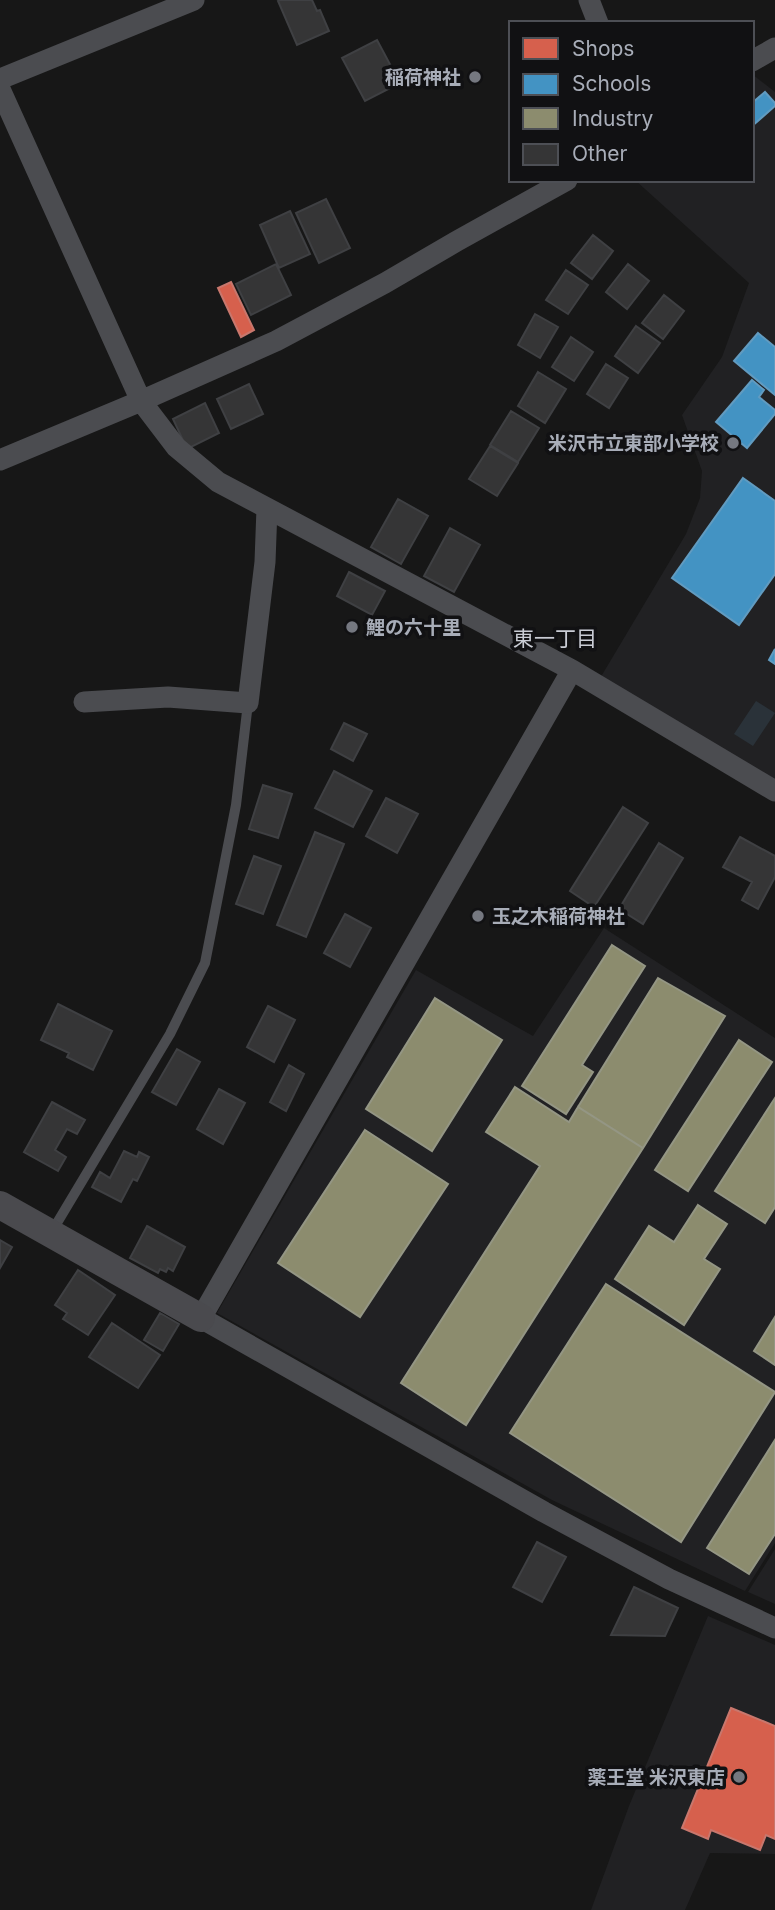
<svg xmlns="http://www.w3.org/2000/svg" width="775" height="1910" viewBox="0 0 775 1910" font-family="Inter,'Noto Sans JP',sans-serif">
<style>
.built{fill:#212123}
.water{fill:#2a3239}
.shops{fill:#d6604d;stroke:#c8776d;stroke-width:2}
.schools{fill:#4393c3;stroke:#619bc0;stroke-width:2}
.industry{fill:#8c8c6e;stroke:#949684;stroke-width:2}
.building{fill:#353536;stroke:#3f4043;stroke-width:2}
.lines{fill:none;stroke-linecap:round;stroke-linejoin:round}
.lane{stroke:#4b4c50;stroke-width:10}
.street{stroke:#4b4c50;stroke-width:21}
.secondary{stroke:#4a4a4e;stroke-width:28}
.poi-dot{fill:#757880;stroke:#111113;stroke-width:2.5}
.labels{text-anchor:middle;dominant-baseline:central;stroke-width:7;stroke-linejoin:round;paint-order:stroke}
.poi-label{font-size:19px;font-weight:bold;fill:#a8adb8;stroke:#111113;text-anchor:end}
.neighbourhood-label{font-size:21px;fill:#c9ccd4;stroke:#111113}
</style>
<rect width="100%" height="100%" fill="#171717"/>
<path class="built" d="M752,74L775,92V784L599,680L686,534L700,498L702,471L682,415L722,357L749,283L635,180H752Z
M604,928L775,1038V1543L745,1591L552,1500L217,1313L416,970L533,1036Z
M775,1549V1604L748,1592Z
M708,1616L775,1645V1854L710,1853L685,1910H591L629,1806Z"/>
<path class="water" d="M756,701L775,713L753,746L734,734Z"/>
<path class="shops" d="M231,282L254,330L241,337L218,288Z
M731,1708L775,1726V1839L766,1835L760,1850L711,1830L708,1839L682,1828Z"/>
<path class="schools" d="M765,92L775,103V106L752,126V103Z
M758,333L775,347V395L734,361Z
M752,380L764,390L759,397L775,410V414L747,448L716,422Z
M743,478L775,501V574L739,625L672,578Z
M775,649V664L769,660Z"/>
<path class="industry" d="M612,945L645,966L582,1065L593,1072L566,1114L522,1086Z
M658,978L725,1016L643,1148L578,1107Z
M435,998L502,1040L432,1151L366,1109Z
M739,1040L772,1062L688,1191L655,1170Z
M515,1087L569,1122L578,1107L643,1148L466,1425L401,1383L540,1166L486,1132Z
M775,1098V1207L765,1223L715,1191Z
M365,1130L448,1184L360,1317L278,1263Z
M698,1205L727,1224L704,1259L720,1269L684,1325L615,1279L649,1226L674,1242Z
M606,1284L775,1392L681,1542L510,1433Z
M775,1317V1365L754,1351Z
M775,1440V1534L749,1574L707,1548Z"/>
<path class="building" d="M280,0H312L317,11L320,10L329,31L297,45L278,1Z
M377,40L400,83L365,101L342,58Z
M326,199L350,248L319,263L296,213Z
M290,211L310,254L279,268L260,225Z
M593,235L613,251L592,279L571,263Z
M276,264L291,295L251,315L236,284Z
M628,264L649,281L627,309L606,292Z
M566,270L588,285L568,314L546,300Z
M664,295L684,311L663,339L642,323Z
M535,314L558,327L540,358L518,345Z
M636,326L660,343L638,373L615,356Z
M571,337L593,352L574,381L552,367Z
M606,364L628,378L609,408L587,394Z
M538,372L566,389L545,423L518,406Z
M249,384L263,414L231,429L217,399Z
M205,403L219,433L187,449L173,419Z
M511,411L539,428L518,462L490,445Z
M490,446L518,463L497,496L469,479Z
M398,499L428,516L401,564L371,547Z
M450,528L480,545L454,592L424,576Z
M349,572L385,591L372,615L337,596Z
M344,723L367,734L353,761L331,749Z
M334,771L372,791L353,827L315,808Z
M263,785L292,794L278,838L249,829Z
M386,798L418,814L397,853L366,836Z
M623,807L648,823L594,907L570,891Z
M315,832L344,844L306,937L277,925Z
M740,837L775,856V877L758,909L742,900L752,882L723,867Z
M659,843L683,858L643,924L619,909Z
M254,856L281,866L263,914L236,904Z
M345,914L371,928L350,967L324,953Z
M58,1004L112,1031L93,1070L67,1057L69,1053L41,1040Z
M268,1006L295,1020L274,1062L247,1047Z
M177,1049L200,1062L176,1105L152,1092Z
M289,1065L304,1074L286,1111L270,1102Z
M219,1089L245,1103L223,1144L197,1129Z
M52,1102L85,1120L77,1134L67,1129L55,1150L66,1157L58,1171L24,1152Z
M124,1151L137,1157L139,1152L149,1157L137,1181L133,1179L121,1202L92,1187L100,1172L110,1178Z
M147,1226L185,1247L173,1271L168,1268L166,1272L160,1269L158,1273L130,1258Z
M0,1240L12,1247L0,1268Z
M78,1270L115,1295L88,1335L63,1319L67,1313L55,1305Z
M160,1313L179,1324L163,1351L144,1340Z
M112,1323L160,1355L138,1388L89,1357Z
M537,1542L566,1557L542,1602L513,1587Z
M634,1587L678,1608L665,1636L611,1635Z"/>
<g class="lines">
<path class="lane" d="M51,1233L170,1034L205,963L236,805L248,703"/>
<path class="street" d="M589,0L598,23
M752,61L775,48
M0,79L194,0
M0,89L141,401L176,447L218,482L572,670L775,791
M0,460L141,401L276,341L385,283L457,241L567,180
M572,670L201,1318L544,1512L669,1579L775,1628
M84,702L168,697L248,703L265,562L267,508"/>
<path class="secondary" d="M0,1205L201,1318"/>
</g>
<g class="poi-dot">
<circle cx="475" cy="77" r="7"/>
<circle cx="733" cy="443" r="7"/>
<circle cx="352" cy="627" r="7"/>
<circle cx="478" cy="916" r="7"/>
<circle cx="739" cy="1777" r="7"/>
</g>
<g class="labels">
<g class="poi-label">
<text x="461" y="77">稲荷神社</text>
<text x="719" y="443">米沢市立東部小学校</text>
<text x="366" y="627" text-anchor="start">鯉の六十里</text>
<text x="492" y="916" text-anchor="start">玉之木稲荷神社</text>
<text x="725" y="1777">薬王堂 米沢東店</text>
</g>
<g class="neighbourhood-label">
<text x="555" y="638">東一丁目</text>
</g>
</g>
<rect x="509" y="21" width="245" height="161" fill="#111113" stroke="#4d4f55" stroke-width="2"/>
<rect x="523" y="38" width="35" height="21" fill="#d6604d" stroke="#4d4f55" stroke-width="2"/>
<text x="572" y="56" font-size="21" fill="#a8adb8">Shops</text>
<rect x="523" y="74" width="35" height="21" fill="#4393c3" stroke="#4d4f55" stroke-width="2"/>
<text x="572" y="91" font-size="21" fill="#a8adb8">Schools</text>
<rect x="523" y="108" width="35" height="21" fill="#8c8c6e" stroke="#4d4f55" stroke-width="2"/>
<text x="572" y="126" font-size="21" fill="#a8adb8">Industry</text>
<rect x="523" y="144" width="35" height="21" fill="#353536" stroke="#4d4f55" stroke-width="2"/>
<text x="572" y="161" font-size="21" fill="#a8adb8">Other</text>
</svg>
